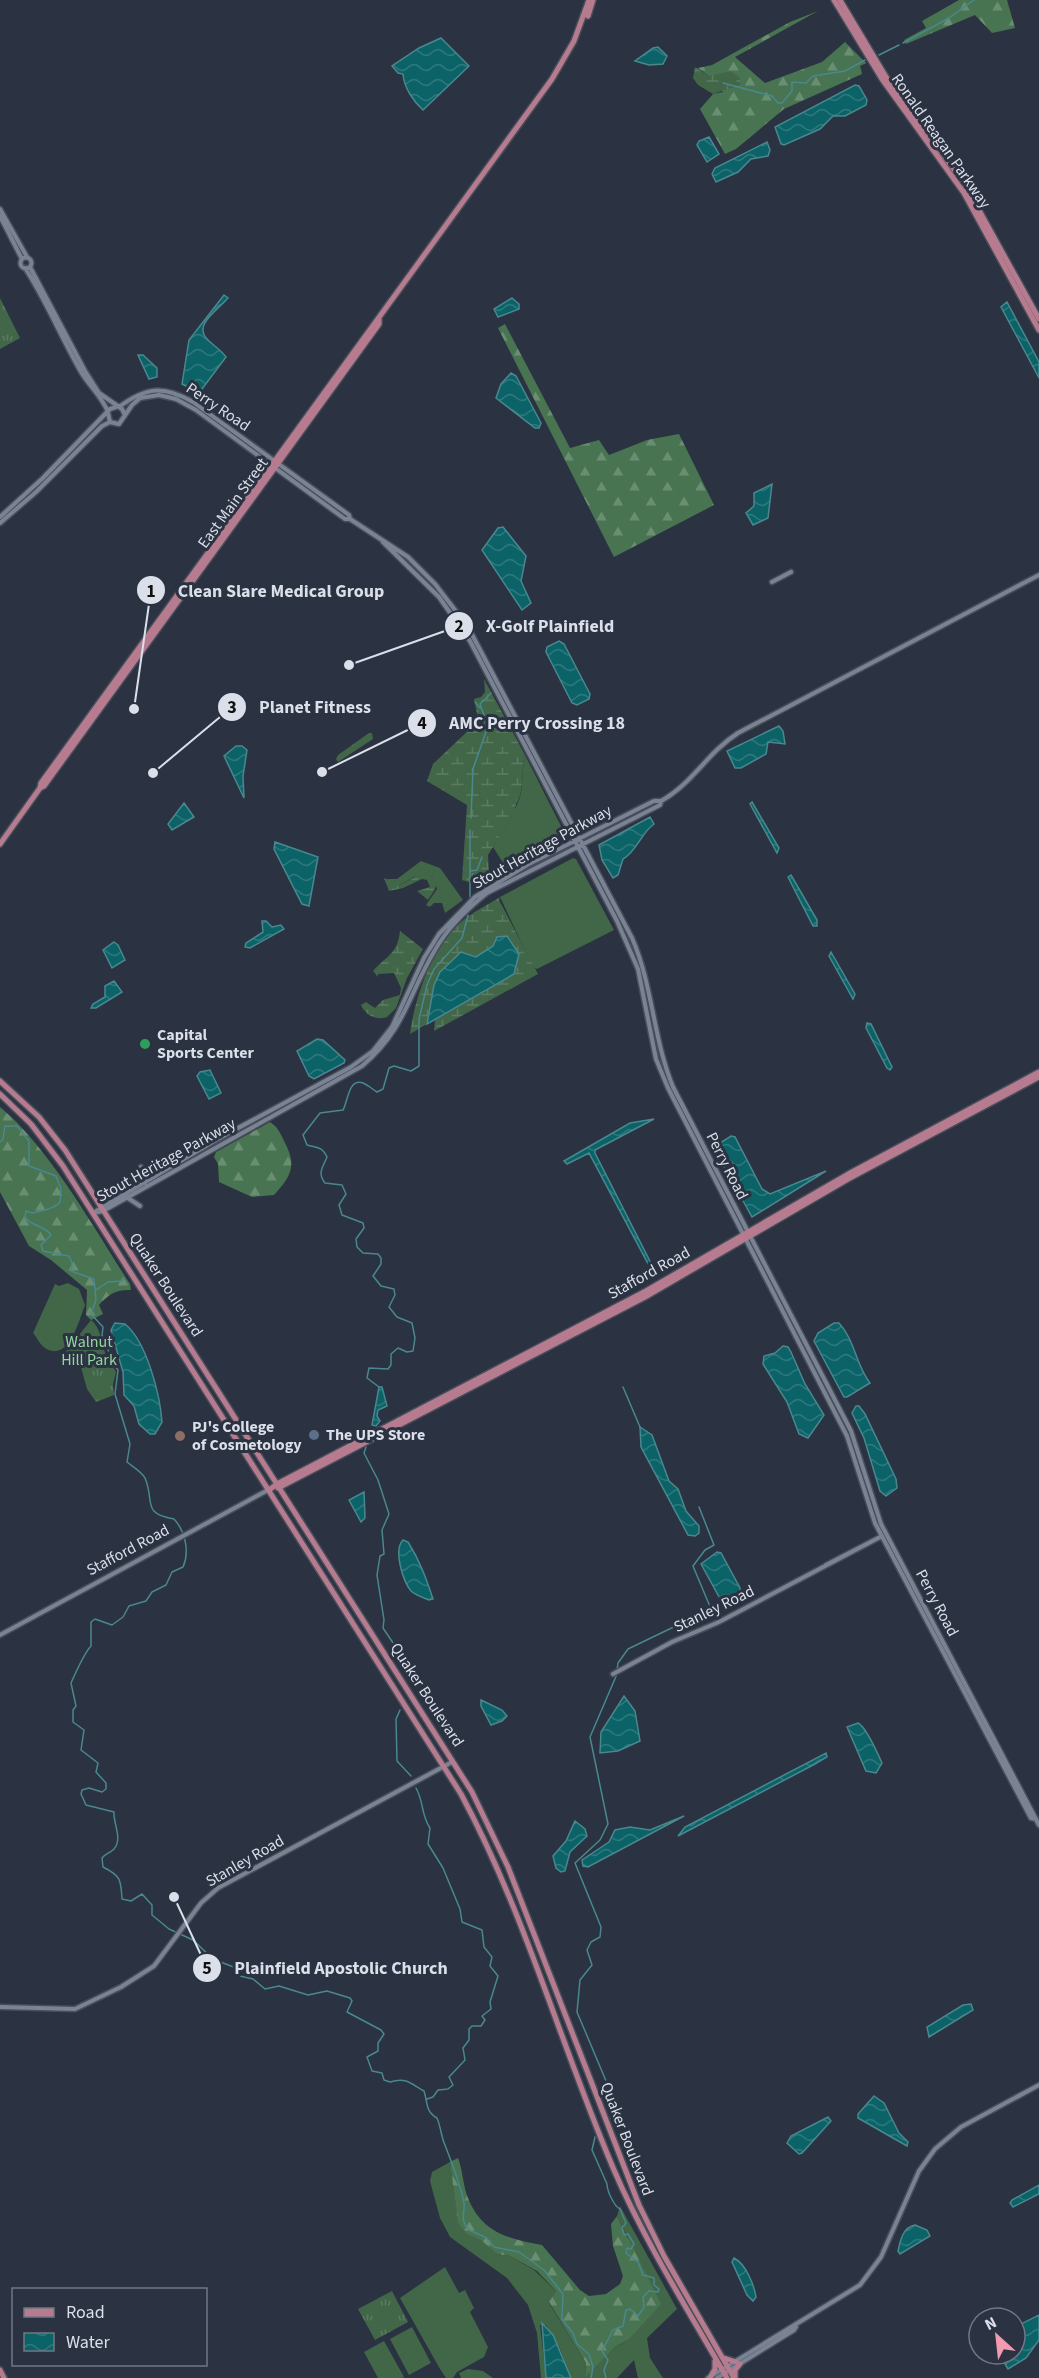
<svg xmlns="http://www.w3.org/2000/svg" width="1039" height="2378" viewBox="0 0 1039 2378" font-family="'Source Sans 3',sans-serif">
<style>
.grass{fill:#416748}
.forest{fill:url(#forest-firs)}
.wetland{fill:url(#wetland-marsh)}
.park{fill:url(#park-tufts)}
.water{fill:url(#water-waves);stroke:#49888f;stroke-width:1.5}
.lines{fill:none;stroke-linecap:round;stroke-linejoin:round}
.stream{stroke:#49888f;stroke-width:1.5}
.minor-casing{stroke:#474d59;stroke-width:7}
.major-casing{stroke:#474d59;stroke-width:8}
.minor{stroke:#7a8394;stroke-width:4}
.major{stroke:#b67b8e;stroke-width:5}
.leisure-dot{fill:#2e9e5b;stroke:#2b3241;stroke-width:2}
.service-dot{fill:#5c6f8a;stroke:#2b3241;stroke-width:2}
.education-dot{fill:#8d6e63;stroke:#2b3241;stroke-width:2}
.labels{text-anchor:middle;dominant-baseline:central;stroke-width:6;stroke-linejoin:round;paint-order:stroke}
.street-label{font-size:16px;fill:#dadfe9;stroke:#2b3241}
.poi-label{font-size:16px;font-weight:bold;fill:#dadfe9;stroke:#2b3241;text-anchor:start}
.park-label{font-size:16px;fill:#93d79f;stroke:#2b3241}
.leader{fill:none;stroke:#dadfe9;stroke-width:2}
.callout-dot{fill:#dadfe9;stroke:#2b3241;stroke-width:2}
.mark-label{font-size:18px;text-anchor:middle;font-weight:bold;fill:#111}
.callout-label{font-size:18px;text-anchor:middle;font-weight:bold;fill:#dadfe9;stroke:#2b3241;stroke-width:6;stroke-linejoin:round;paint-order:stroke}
</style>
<defs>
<pattern id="forest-firs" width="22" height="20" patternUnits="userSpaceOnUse" patternTransform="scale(1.5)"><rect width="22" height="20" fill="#487451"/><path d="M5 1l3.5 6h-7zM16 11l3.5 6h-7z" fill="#6a8e72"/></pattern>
<pattern id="wetland-marsh" width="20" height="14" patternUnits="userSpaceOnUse" patternTransform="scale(1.5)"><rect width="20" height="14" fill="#416748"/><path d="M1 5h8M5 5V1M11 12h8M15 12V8" fill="none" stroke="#5c7c62"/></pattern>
<pattern id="park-tufts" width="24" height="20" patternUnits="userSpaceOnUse" patternTransform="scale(1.5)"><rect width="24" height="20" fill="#416748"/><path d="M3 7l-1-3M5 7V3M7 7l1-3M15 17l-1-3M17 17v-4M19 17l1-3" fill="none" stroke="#5c7c62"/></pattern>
<pattern id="water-waves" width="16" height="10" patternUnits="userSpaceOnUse" patternTransform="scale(1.5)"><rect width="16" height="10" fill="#0b6368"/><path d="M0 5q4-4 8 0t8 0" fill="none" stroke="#2e797e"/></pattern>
</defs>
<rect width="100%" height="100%" fill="#2b3241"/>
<path class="grass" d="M525,755L566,836L507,869L493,847C503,829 516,812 521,793C523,781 522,767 525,755Z
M573,858L576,859L614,930L537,969L533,967L500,897Z
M421,861L440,868L463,900L445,913L442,903H434L430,907L426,905L437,889L432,876L414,877L398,886L390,884L387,879H397Z
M68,1283L79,1289L85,1305C79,1320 69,1363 45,1348C39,1344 37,1337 33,1333L55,1284L59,1286Z
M450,2162L457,2213L497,2254L510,2256L534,2270L556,2291L549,2303L586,2363L585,2376L616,2346L628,2340V2237L617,2216L620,2206L677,2309L647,2338L650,2358L663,2378H638L634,2360L617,2378H571L560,2349L546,2325H540L546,2378H541L537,2333L528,2305L507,2278L450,2237L440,2218L430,2181L432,2172Z
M445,2267L459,2293L465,2290L474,2308L470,2312L488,2347L484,2357L457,2372L453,2378H446L440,2369L400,2298Z
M412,2327L431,2363L409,2375L390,2339Z
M384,2341L404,2377L402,2378H378L364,2352Z
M468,2369L483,2371L493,2378H461L459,2373Z"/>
<path class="forest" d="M959,0H1007L1015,28L992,33L975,15L906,44L904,40L926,28L922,21Z
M818,11L735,57L765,83L822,62L845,42L866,63L860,66L862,74L784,109L736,149L725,154L700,109L713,94L723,92L709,76L698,68L712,65L790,22Z
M505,324L570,448L599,440L609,455L647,440L679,434L714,505L614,557L498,328Z
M0,1107C49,1147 95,1230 130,1284L131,1290C116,1289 109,1294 99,1305L103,1314L91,1320L86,1315L87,1290L51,1260L29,1246L0,1192Z
M270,1122C278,1127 280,1133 284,1141C297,1165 292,1175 274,1195L252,1197L219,1182L218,1164L214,1157L216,1152Z
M458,2158C463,2171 463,2186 468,2198C482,2233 509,2239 542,2245L580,2290L589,2296L606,2294L620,2284L623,2276L613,2246L611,2224L617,2216L661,2304L628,2340L616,2346L585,2377L586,2363L549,2302L556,2291L537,2271L510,2256L497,2254L481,2240L467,2234L458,2223L450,2162Z"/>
<path class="wetland" d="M695,67L709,76L731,71L740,78V85L713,94L698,85L693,78Z
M484,679L525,755C522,767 523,779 521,791C520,799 515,802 515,811L488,855L489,874L478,885L462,880L467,805L427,781L433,764L471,728L480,729L474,699L481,697L485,692Z
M421,874H429C441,884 435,889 428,900L417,891L430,887L427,880L422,879L403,888L389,891L384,878L398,886Z
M500,897L499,900L538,974L434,1031L435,1020L514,974L497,937L493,946L476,957L466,953L434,985L427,1024L410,1034C415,996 432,948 461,922C473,912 487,905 500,897Z
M400,931L423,949L407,978L396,1008L387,1017C377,1021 365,1015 361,1005L366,1002L375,1008L383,1000L400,995L401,988L394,973L378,974V977L373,971C387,955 397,955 400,931Z"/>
<path class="park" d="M0,298L20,338L0,349Z
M369,733H372L373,739L338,762L336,759L338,755Z
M91,1320C103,1330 101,1347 108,1360C110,1364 114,1368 116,1372L113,1384L114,1395L96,1402L87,1389L81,1367L65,1353Z
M392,2291L408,2322L375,2340L358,2309Z"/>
<path class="water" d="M441,38L469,66L423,110C414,102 404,88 403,74L398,73L392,66L419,48Z
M658,47L667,56L663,64L649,65L635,61L653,48Z
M855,85L859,86L867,100L866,105L845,116H833L820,129L784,145L781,144L775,127Z
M709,137L719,154L707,162L697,145L699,141Z
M767,142L770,150L768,156L751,159L738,172L716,182L712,174L715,168Z
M224,295L228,298C218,310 192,325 208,340C214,346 221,350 226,357L199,393L182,384L189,340Z
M512,298L519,304V309L498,317L494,309Z
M1007,302L1039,362V378L1001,307Z
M138,355H143L157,368V377L149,379Z
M511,373L516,376L541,423L539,428H535L496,398L501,384Z
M772,484L768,518L753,525L746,513L754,506V493Z
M503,527L526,556L521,581L531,603L522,610L482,550L498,528Z
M559,641L564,644L590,694L589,699L577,705L572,703L546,652L547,647Z
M779,726L783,731L785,744L768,742L766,754L741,768H735L727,751Z
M236,746H242L247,750L243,776L244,798L224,756Z
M752,802L779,848L777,853L750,804Z
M184,803L194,817L172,830L168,824Z
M650,817L654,824C641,833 637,851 623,859L618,875L613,878L602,860L599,845Z
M275,842L318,857L309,906L302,904L274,849Z
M791,875L817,920V926H813L788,877Z
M262,921H266L272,927L281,925L284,929L250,948L245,947L246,943L263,932Z
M507,936L519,954L514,974L427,1024L434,985L440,972L461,952L476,957L493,946L497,937Z
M114,942L118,945L125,960L112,968L103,950Z
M831,952L855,994L853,999L829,956Z
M114,981L122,992L96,1008H91L93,1004L105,997V986Z
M867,1023L871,1024L892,1067L890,1070L887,1068L866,1028Z
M317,1039L323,1040L345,1060L344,1063L314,1079L309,1076L297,1051Z
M210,1070L221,1093L209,1099L197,1076L200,1072Z
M654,1119L595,1150V1153L655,1271L654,1275L589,1153L567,1164L564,1161L630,1123Z
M731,1136L735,1137L762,1189L770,1194L826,1171L752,1217L716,1152L717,1145Z
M115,1323L125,1324C147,1342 160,1395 162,1422L155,1434H150L139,1424L134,1406L124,1395L123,1372L111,1330Z
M834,1323H839C855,1340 856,1366 870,1383L847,1397H844L814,1341L818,1333Z
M783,1346L788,1347L791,1352L805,1384L824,1415L808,1438L799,1434L787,1402L763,1364L764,1356L775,1353Z
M379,1387H382L387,1406L378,1410L377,1416L380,1421L376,1426L372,1425Z
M856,1406H859L865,1414L896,1479L897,1488L886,1496L880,1491L864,1438L852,1413Z
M640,1427L652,1435L669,1481L678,1489L686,1511L699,1526V1533L695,1536L688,1535L641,1447Z
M364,1492L365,1518L361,1522L349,1500Z
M403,1540L408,1542C420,1561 426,1578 433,1599L429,1600C424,1598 415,1595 411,1591C403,1581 393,1550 403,1540Z
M717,1552L721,1553L740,1588V1594L723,1604L701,1564Z
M624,1696L635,1711L640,1741L618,1751L600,1753L601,1732Z
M481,1700L502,1710L507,1716L502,1721L491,1725L481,1706Z
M858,1723C865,1726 878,1754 882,1763L876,1773L866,1771L847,1727Z
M826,1753L827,1757L815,1764L678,1836L685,1827Z
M684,1816L588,1867L583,1866L582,1860L609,1842L615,1830L630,1827L650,1830Z
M575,1821L585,1829L587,1836L570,1852L565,1871L561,1872L556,1868L553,1856L566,1841Z
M971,2004L973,2010L929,2037L927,2027L963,2005Z
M874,2096L884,2103L899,2133L908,2142L907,2146L858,2118V2114Z
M828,2117L831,2121L802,2153L799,2154L787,2143L791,2136Z
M1039,2185V2194L1013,2207L1010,2203L1012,2200Z
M915,2225L927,2230L930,2236L900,2254L898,2251C900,2241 903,2227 915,2225Z
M734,2258C746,2264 754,2285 756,2297L753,2301L747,2295L732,2262Z
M1039,2315V2340L1026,2358L1008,2369L999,2354H1015V2327Z
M542,2323L553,2335L571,2378H546Z"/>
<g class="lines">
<path class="stream" d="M903,43L949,18L974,0
M879,55L899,45
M723,83L772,96L778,103H782L792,91V82L806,83L813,76L845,71L865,60
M475,702L480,708
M471,818L473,769L488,726L480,704L491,693
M471,871L477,870L482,857
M470,897V830
M0,1142L3,1139L5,1126H17L29,1141V1166L56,1176L61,1189L60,1202C54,1209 41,1211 32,1213L26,1211L25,1217C31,1227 45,1225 51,1235L41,1245L43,1251L69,1256L72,1263L71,1271L94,1279L96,1300L91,1314L103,1327L102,1335C109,1346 108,1359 118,1370L115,1394L130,1444L127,1462C133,1467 142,1472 145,1478C155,1501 141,1514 174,1519C185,1531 190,1551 183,1567L172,1572L166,1585L152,1592L146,1601L129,1606L123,1617L112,1625L95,1619L91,1622V1646C85,1652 75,1674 71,1683L76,1706L73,1710V1722L84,1730L81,1750L98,1763L96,1772L106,1783V1789L102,1792L89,1788L82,1790L81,1794L86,1805L114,1812C113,1823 123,1839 114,1849C110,1853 105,1854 102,1858L103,1867C121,1876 121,1880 122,1899L131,1901L142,1894L152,1905V1915L169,1929L193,1940L213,1959L236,1968L240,1976L253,1979L265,1989L279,1986L308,1995L327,1991L350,1998L352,2001L347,2012L381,2030L384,2034L378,2043V2051L367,2057L372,2071L382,2073L384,2080L390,2082C406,2077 410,2083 424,2091C428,2103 425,2111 437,2118C441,2127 441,2137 445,2145C452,2164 460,2183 464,2203C465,2209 462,2217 464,2222C468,2237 484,2229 494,2247L519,2252L544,2270L563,2294L562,2319L573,2333L577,2344L589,2354L593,2367L591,2378
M96,1290L108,1282L122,1281L124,1278
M379,1387L367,1378L369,1368L388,1369L391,1365V1354L398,1348L407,1352L413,1351L415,1338L412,1323L397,1317L389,1307L395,1295L394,1289L381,1286L373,1276L381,1264V1258L378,1254L363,1253L357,1247L356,1239L364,1228L363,1223L342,1215L339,1205L346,1194L342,1185L325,1183C317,1173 323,1167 327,1157C322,1146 317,1148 307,1145L303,1135L320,1113L343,1110C348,1102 348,1078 363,1083C368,1085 372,1089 377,1092L383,1089L389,1068L394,1066L411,1071L419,1066V1019L427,985L434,969L462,938L468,915
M623,1387L640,1427
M366,1447L364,1453L378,1480L389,1514L382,1530L384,1554L380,1556L377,1575L384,1620L383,1628L416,1677L415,1685
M617,1670L618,1663L628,1649L711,1609L693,1566L705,1550L714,1545L699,1507
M400,1710L396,1719L397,1761L411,1776
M416,1788C424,1802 421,1815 430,1828L428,1844L443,1868L460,1909L462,1922L482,1930L484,1947L492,1957L490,1966L498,1976L490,2002L491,2009L482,2016L485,2020L481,2026H472L469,2029V2040L463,2048L465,2060L449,2077L453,2085L448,2089L438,2090L433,2097L427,2099
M611,2118L617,2107L577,2012L580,1980L592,1965L587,1950L591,1942L600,1937L601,1927L575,1863L600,1840L608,1824L590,1737L617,1674
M595,2137L592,2150L607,2184C607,2191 614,2206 620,2209L626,2223L622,2228L624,2235L628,2234L634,2244L631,2249L627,2248L626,2253L638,2262L643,2275L654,2278V2285L659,2289L658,2292L649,2291L643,2297L644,2307L638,2316L630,2309L626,2310L623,2326L613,2330L602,2351L608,2360L604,2370L606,2378"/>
<defs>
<path id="minor" d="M0,209L27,257
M0,216L22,259
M20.5 263a5.5 5.5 0 1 1 11 0a5.5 5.5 0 1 1-11 0Z
M30,267L85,371L99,393L122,409L125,415
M25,268C46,300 61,337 80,370C88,385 102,396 108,412
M119,407C146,387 163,385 193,402L349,515L350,519L408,557L435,584L468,627L632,938C653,986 653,1039 673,1087L851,1431L881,1524L1039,1825
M108,413L110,422L119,424L132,405L140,398L159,395L176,399L196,410L345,519H350
M0,517L43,478L110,409L116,407
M0,523L36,492L102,426L110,422
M383,542L439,597L470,641L617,921L638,969L656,1059L668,1088L847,1436L875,1523L1031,1818L1036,1819
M772,582L791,572
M141,1167L146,1175L145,1183
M128,1198L140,1206
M93,1213L103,1211L362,1066C406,1028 407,997 435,950C448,927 467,909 487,893L660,805L661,801C692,784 708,752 738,733L1039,575
M93,1213L216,1140L351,1067L373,1051L392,1027L424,958L439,934L475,897L527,865L654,801H661
M826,1565L882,1536
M0,1635L268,1490
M613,1674L672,1642L719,1622L882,1536
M0,2007L75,2009L121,1987L154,1966L201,1903L218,1888L452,1762
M708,2378L860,2285L881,2257L919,2171L935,2149L961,2127L1039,2085
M717,2378L794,2330L796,2327"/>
<path id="major" d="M834,0L882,79L964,193L1039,330
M840,0L886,77L964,183L1039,319
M588,16L593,0
M40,788L44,786L379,324V319
M0,844L40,788L41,783L552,79L574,41L589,0
M0,1081L39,1117L65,1150L472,1792L508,1867L639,2205L664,2256L734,2378
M0,1094L31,1124L63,1166L461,1794C525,1913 561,2046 614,2170C645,2242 688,2310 727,2378
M278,1488L645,1297L848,1179L1039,1077
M269,1490L277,1484L646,1291L852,1172L1039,1072
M724,2358L736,2362
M0,2370L4,2378
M711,2376L715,2369V2361
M735,2378V2370L740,2364"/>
</defs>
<use href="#minor" class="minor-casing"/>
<use href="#major" class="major-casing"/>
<use href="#minor" class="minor"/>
<use href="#major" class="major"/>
</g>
<circle class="leisure-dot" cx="145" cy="1044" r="6"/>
<circle class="service-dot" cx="314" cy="1435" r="6"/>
<circle class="education-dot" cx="180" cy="1436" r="6"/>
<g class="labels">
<g class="street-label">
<text transform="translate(941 141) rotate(55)">Ronald Reagan Parkway</text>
<text transform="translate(218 407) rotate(34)">Perry Road</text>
<text transform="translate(233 503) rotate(-54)">East Main Street</text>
<text transform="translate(542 847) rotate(-29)">Stout Heritage Parkway</text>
<text transform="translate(166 1160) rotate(-29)">Stout Heritage Parkway</text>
<text transform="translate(727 1166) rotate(63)">Perry Road</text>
<text transform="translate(649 1273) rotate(-29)">Stafford Road</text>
<text transform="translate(166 1285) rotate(57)">Quaker Boulevard</text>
<text transform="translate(128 1550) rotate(-28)">Stafford Road</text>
<text transform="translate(937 1603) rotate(62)">Perry Road</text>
<text transform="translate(714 1609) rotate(-26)">Stanley Road</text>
<text transform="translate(427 1695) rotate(57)">Quaker Boulevard</text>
<text transform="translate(245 1861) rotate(-30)">Stanley Road</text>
<text transform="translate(627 2139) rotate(69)">Quaker Boulevard</text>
</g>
<g class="poi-label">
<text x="157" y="1035">Capital<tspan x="157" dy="18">Sports Center</tspan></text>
<text x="192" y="1427">PJ's College<tspan x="192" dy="18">of Cosmetology</tspan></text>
<text x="326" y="1435">The UPS Store</text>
</g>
<g class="park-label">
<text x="89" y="1342">Walnut<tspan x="89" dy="18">Hill Park</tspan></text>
</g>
</g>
<path class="leader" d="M134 709L151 590M349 665L459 626M153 773L232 707M322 772L422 723M174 1897L207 1968"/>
<g class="callout-dot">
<circle cx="134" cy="709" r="6"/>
<circle cx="349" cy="665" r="6"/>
<circle cx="153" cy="773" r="6"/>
<circle cx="322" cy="772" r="6"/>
<circle cx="174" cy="1897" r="6"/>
<circle cx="151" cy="590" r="15"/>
<circle cx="459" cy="626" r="15"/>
<circle cx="232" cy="707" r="15"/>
<circle cx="422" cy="723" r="15"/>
<circle cx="207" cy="1968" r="15"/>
</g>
<g class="mark-label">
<text x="151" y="597">1</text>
<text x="459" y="632">2</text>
<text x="232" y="713">3</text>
<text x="422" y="729">4</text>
<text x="207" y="1974">5</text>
</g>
<g class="callout-label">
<text x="281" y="597">Clean Slare Medical Group</text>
<text x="550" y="632">X-Golf Plainfield</text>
<text x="315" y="713">Planet Fitness</text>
<text x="537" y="729">AMC Perry Crossing 18</text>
<text x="341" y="1974">Plainfield Apostolic Church</text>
</g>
<rect x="12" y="2288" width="195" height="78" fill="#2b3241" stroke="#717784" stroke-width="1.5"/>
<rect x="24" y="2308" width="30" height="9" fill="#b67b8e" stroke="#717784" stroke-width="1.5"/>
<text x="66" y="2318" font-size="18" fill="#dadfe9">Road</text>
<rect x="24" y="2333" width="30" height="18" fill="url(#water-waves)" stroke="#717784" stroke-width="1.5"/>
<text x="66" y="2348" font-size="18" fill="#dadfe9">Water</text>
<g transform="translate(997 2336) rotate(333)"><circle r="28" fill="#2b3241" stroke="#717784" stroke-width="1.5"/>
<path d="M0-4.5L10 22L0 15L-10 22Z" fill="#f29ab0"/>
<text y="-9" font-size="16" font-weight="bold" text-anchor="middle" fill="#dadfe9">N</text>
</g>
</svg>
